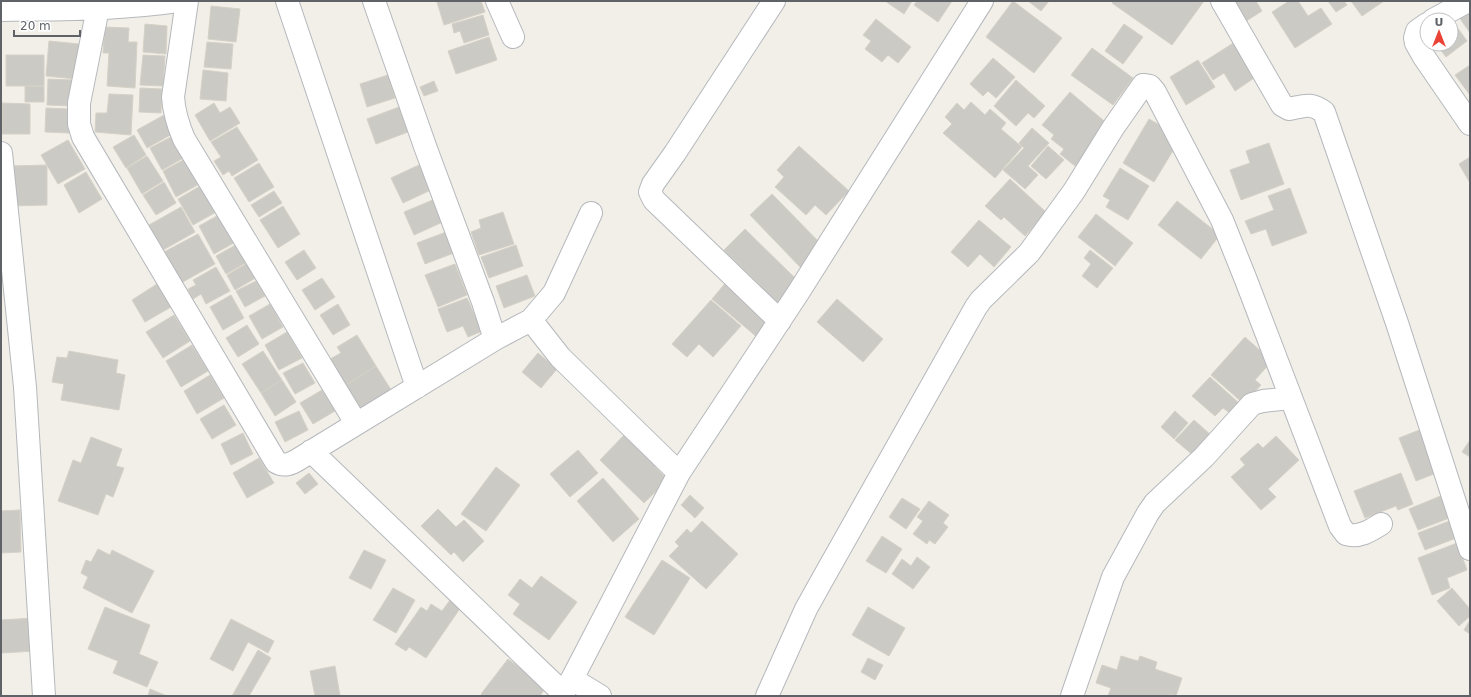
<svg xmlns="http://www.w3.org/2000/svg" width="1471" height="697" viewBox="0 0 1471 697" font-family="'DejaVu Sans',sans-serif">
<style>
.building{fill:#cccac5;stroke:#d6d1c6}
.lines{fill:none;stroke-linecap:round;stroke-linejoin:round}
.minor-casing{stroke:#b5b8bc;stroke-width:24}
.minor{stroke:#fff;stroke-width:22}
</style>
<rect width="100%" height="100%" fill="#f1efe8"/>
<path class="building" d="M442,1H481L485,12L444,25L437,2Z
M885,1H912L904,14Z
M917,1H952L938,22L914,5Z
M1013,1L1062,38L1034,73L986,37Z
M1028,1H1049L1041,11Z
M1114,1H1204L1172,45L1112,3Z
M1230,1H1256L1262,11L1243,23Z
M1289,1H1298L1308,16L1321,8L1332,24L1295,48L1272,12Z
M1328,1H1344L1347,5L1336,12Z
M1351,1H1384L1362,16Z
M211,6L240,9L236,42L208,39Z
M1470,9V33L1459,17Z
M483,15L489,35L464,43L460,31L454,33L452,24Z
M876,19L911,47L898,63L888,55L882,62L865,49L871,41L863,35Z
M1454,23L1467,41L1446,57L1436,44H1451V25Z
M145,24L167,26L166,54L143,52Z
M1124,24L1143,37L1123,64L1105,51Z
M105,27L129,28L128,42H137L135,88L107,86L109,53H103Z
M489,37L497,60L456,74L448,51Z
M1238,40L1260,74L1235,91L1224,73L1213,80L1202,63Z
M49,41L79,44L76,79L46,76Z
M207,42L233,44L231,69L204,67Z
M1092,48L1133,78L1113,105L1071,75Z
M6,55H44V86H6Z
M143,55L165,56L163,86L140,85Z
M993,58L1015,77L996,98L988,91L983,96L970,84Z
M1198,60L1215,87L1186,105L1170,77Z
M1470,65V95L1455,75Z
M203,70L228,73L226,101L200,99Z
M388,75L395,98L367,107L360,84Z
M48,79L73,80L71,106L47,105Z
M1016,80L1045,106L1034,118L1028,113L1016,126L994,106Z
M434,81L438,91L424,96L420,87Z
M25,86H44V102H25Z
M140,88L162,89L161,113L139,112Z
M1070,92L1110,126L1075,166L1060,154L1064,149L1051,139L1054,135L1042,125Z
M109,94L133,95L131,135L95,132L96,113H107Z
M971,102L985,115L990,109L1006,123L1001,129L1022,147L995,178L943,133L952,124L945,117L957,103L964,110Z
M2,103L30,104V134H2Z
M214,103L220,113L230,107L240,123L210,141L195,115Z
M399,107L408,132L376,144L367,119Z
M46,108L70,109L69,133L45,132Z
M164,115L174,133L147,148L137,130Z
M1149,119L1170,131L1166,138L1177,144L1154,182L1123,163Z
M237,127L258,160L232,176L229,171L223,175L214,161L221,157L211,142Z
M1032,128L1049,143L1028,166L1038,175L1025,189L1003,170L1024,148L1019,143Z
M134,135L146,155L126,168L113,147Z
M175,135L187,156L162,170L150,148Z
M68,140L85,169L58,184L41,155Z
M1269,143L1284,184L1241,200L1230,170L1250,163L1246,151Z
M799,146L849,191L826,215L815,205L806,215L775,187L784,177L777,170Z
M1048,146L1064,160L1046,179L1031,166Z
M147,156L163,181L142,194L127,168Z
M1470,157V183L1459,164Z
M187,158L201,183L176,197L163,171Z
M259,163L274,187L249,202L234,178Z
M421,164L433,189L403,203L391,178Z
M47,165V205L11,206L10,166Z
M1120,168L1149,186L1128,220L1106,207L1110,200L1103,196Z
M86,172L102,199L79,213L64,185Z
M1010,179L1046,212L1025,236L1004,217L1001,220L985,206Z
M164,182L176,203L156,215L143,195Z
M202,185L218,211L193,225L178,199Z
M1290,188L1307,233L1272,246L1266,229L1251,234L1245,221L1274,210L1268,196Z
M274,191L282,203L259,217L251,205Z
M772,194L823,246L801,268L750,215Z
M435,199L445,221L414,235L404,212Z
M1177,201L1220,235L1201,259L1158,225Z
M283,206L300,234L278,248L260,220Z
M181,207L195,232L163,250L149,225Z
M224,212L239,240L214,254L199,226Z
M503,212L514,244L479,255L471,232L481,228L479,220Z
M1096,214L1133,243L1115,266L1078,237Z
M979,220L1011,247L994,267L980,254L968,267L951,252Z
M745,229L798,281L777,302L724,250Z
M446,232L454,253L425,264L417,243Z
M198,234L215,264L181,283L164,252Z
M241,242L251,260L226,274L216,256Z
M516,245L523,266L489,278L481,257Z
M304,250L316,268L297,280L285,262Z
M1090,250L1113,268L1097,288L1082,276L1091,264L1084,258Z
M251,261L259,276L235,290L227,275Z
M455,264L467,295L438,307L425,275Z
M216,267L230,291L206,304L201,294L193,299L188,289L196,285L193,280Z
M527,275L535,296L504,308L496,286Z
M322,278L335,297L315,310L302,290Z
M728,280L774,319L758,338L712,299Z
M256,281L265,296L245,307L236,291Z
M157,284L171,307L145,322L132,300Z
M231,295L244,318L223,330L210,307Z
M467,298L475,316L479,314L485,330L468,337L463,326L447,332L438,309Z
M837,299L883,339L863,362L817,322Z
M711,300L741,326L713,357L699,344L687,357L672,344Z
M270,304L283,327L262,339L249,316Z
M338,304L350,325L333,335L320,315Z
M174,315L190,341L163,358L146,332Z
M247,325L259,344L238,357L226,338Z
M287,332L302,358L279,370L265,345Z
M357,335L376,366L346,385L330,359L341,353L337,347Z
M1245,337L1272,361L1255,380L1261,385L1244,404L1211,375Z
M192,345L208,371L181,387L166,361Z
M69,351L118,360L116,373L125,375L119,410L61,400L64,384L52,382L57,357L67,358Z
M263,351L282,380L261,393L242,364Z
M538,353L557,369L541,388L522,372Z
M303,363L315,383L295,394L283,373Z
M376,366L393,393L363,412L346,385Z
M210,375L224,398L197,414L184,391Z
M1210,377L1240,404L1231,414L1223,408L1215,416L1192,396Z
M282,380L296,402L275,416L261,393Z
M322,390L335,411L313,424L300,403Z
M224,405L236,425L212,439L200,419Z
M299,411L308,430L285,442L275,422Z
M1175,411L1188,423L1174,439L1161,427Z
M1194,420L1212,436L1194,456L1175,440Z
M1422,429L1439,472L1416,481L1399,438Z
M627,432L659,463L655,467L668,480L644,503L600,460Z
M243,433L253,454L231,465L221,444Z
M1276,436L1299,460L1268,489L1276,497L1261,510L1231,477L1245,465L1240,459L1258,443L1263,448Z
M91,437L122,449L116,466L124,468L113,497L106,494L98,515L58,501L73,460L81,463Z
M1470,440V457L1462,452Z
M578,450L598,473L570,497L550,474Z
M259,458L274,483L247,498L233,473Z
M496,467L520,485L486,531L461,514Z
M309,473L318,484L305,494L296,483Z
M1401,473L1413,504L1398,510L1396,506L1365,518L1354,491Z
M603,478L639,519L613,542L577,501Z
M690,495L704,508L695,518L681,505Z
M1443,495L1452,517L1418,530L1409,509Z
M902,498L920,509L906,529L889,517Z
M929,501L949,515L943,523L948,527L935,544L929,540L927,544L913,534L923,521L917,517Z
M438,509L456,527L464,520L484,541L463,562L454,552L451,555L421,526Z
M20,510L21,552L1,553V511Z
M1452,520L1459,537L1425,550L1418,533Z
M702,521L738,554L706,589L669,556L679,546L675,542L687,529L691,533Z
M882,536L902,549L886,573L866,561Z
M1457,543L1467,570L1447,578L1450,588L1432,595L1418,558Z
M98,549L110,555L112,550L154,571L132,613L83,588L88,577L81,573L86,560L91,562Z
M364,550L386,560L371,589L349,578Z
M917,557L930,567L913,589L892,574L902,559L911,566Z
M662,560L690,578L654,635L625,617Z
M541,576L577,602L549,640L513,614L520,604L508,595L520,579L532,588Z
M393,588L415,600L396,633L373,620Z
M1452,588L1470,609V616L1459,626L1437,601Z
M450,600L461,607L426,658L409,647L406,651L395,644L421,607L427,611L431,604L442,611Z
M105,607L150,625L139,654L158,662L147,687L113,673L118,661L88,649Z
M868,607L905,628L889,656L852,635Z
M34,618L35,651L2,653L1,620Z
M231,619L274,641L268,653L248,642L233,671L210,659Z
M1470,620V634L1464,630Z
M258,650L271,658L249,696H232Z
M1121,656L1138,661L1140,656L1157,662L1155,669L1182,678L1176,696L1170,694L1169,696H1108L1111,688L1096,683L1102,665L1117,670Z
M868,658L883,665L875,680L861,672Z
M508,659L546,687L540,696H483L481,694Z
M335,666L340,696H315L310,671Z
M150,689L167,696H148Z"/>
<g class="lines">
<defs>
<path id="minor" d="M187,1L173,97C174,113 178,125 184,139L356,423
M287,1L417,387
M374,1L426,149L483,302L495,339
M497,1L513,37
M774,1L675,153L653,184L650,192L654,200L780,321
M1222,1L1282,105L1289,109C1304,106 1310,102 1324,112L1397,323L1470,549
M98,8L79,103V124L83,137L276,462C284,467 291,464 299,459L495,339L531,320
M1,10C60,9 120,10 179,1
M1433,20L1468,1
M1427,24L1417,31L1415,38L1416,43L1424,57L1470,124
M1,153L25,387L44,696
M591,213L554,293L531,320L560,357L679,473
M311,451L563,693
M572,679L600,696
M561,696L572,679L679,473L798,293L982,1
M767,696L806,609L821,582L976,307L981,300L1029,253L1074,191L1113,128L1143,85L1150,86L1155,92L1222,220L1246,280L1340,526L1346,534C1359,538 1370,531 1381,524
M1072,696L1113,577L1148,513L1155,503L1204,457L1252,404L1263,401L1291,398"/>
</defs>
<use href="#minor" class="minor-casing"/>
<use href="#minor" class="minor"/>
</g>
<rect width="1471" height="697" fill="none" stroke="#5f6368" stroke-width="4"/>
<g transform="translate(1439 32)"><circle r="19" fill="#ffffff" stroke="#bfc1c3"/>
<path d="M0-3L7 15L0 10L-7 15Z" fill="#ea4335"/>
<text y="-6" font-size="11" font-weight="bold" text-anchor="middle" fill="#5f6368">U</text>
</g>
<path d="M14 30v6h66v-6" fill="none" stroke="#5f6368" stroke-width="2"/>
<text x="20" y="30" font-size="12" fill="#5f6368" stroke="#ffffff" stroke-width="3" paint-order="stroke">20 m</text>
</svg>
